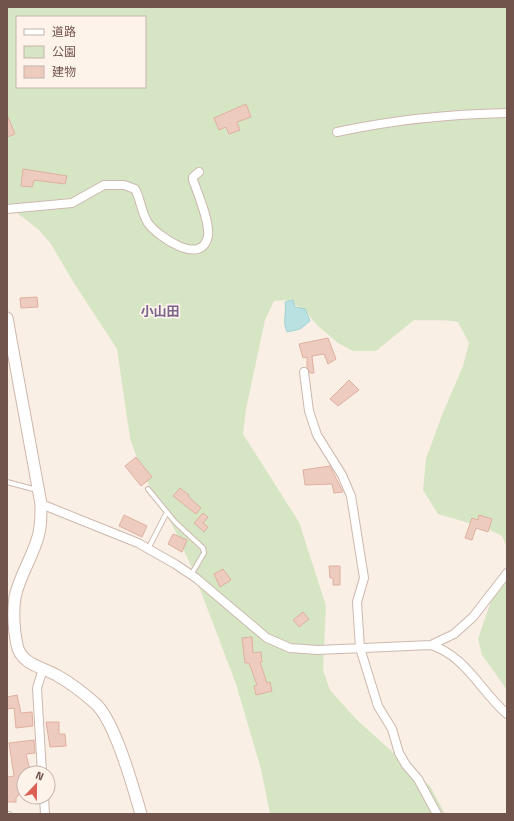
<svg xmlns="http://www.w3.org/2000/svg" width="514" height="821" viewBox="0 0 514 821" font-family="'Titillium Web','Noto Sans JP',sans-serif">
<style>
.green{fill:#d6e6c4;fill-rule:evenodd}
.water{fill:#bae1e2;stroke:#a2d1d3}
.building{fill:#edcbbe;stroke:#dfb0a0}
.lines{fill:none;stroke-linecap:round;stroke-linejoin:round}
.lane-casing{stroke:#cdb8af;stroke-width:6}
.street-casing{stroke:#cdb8af;stroke-width:10}
.secondary-casing{stroke:#cfb7ac;stroke-width:13}
.lane{stroke:#fff;stroke-width:4}
.street{stroke:#fff;stroke-width:8}
.secondary{stroke:#fff;stroke-width:11}
.labels{text-anchor:middle;dominant-baseline:central;stroke-width:3.5;stroke-linejoin:round;paint-order:stroke}
.quarter-label{font-size:13px;font-weight:bold;fill:#7a648c;stroke:#fdf3ea}
</style>
<rect width="100%" height="100%" fill="#faefe4"/>
<path class="green" d="M7,7H507V547L502,536L486,528L438,514L423,490L426,459L442,415L463,366L469,343L458,322C443,319 429,321 414,320L376,351H353L338,343L318,326L303,309L286,300L274,301L265,320L246,409L243,434L299,522L326,606L323,670L330,690L356,719L430,786L445,814H270L261,769L236,684L192,568L171,522L142,473L130,438L117,349L72,280L51,244L39,230L7,205ZM17,17H145V87H17Z
M507,575V690L482,655L478,639L492,598Z"/>
<path class="water" d="M293,300L295,307L305,309L310,321L300,329L287,332C282,321 287,313 285,302Z"/>
<path class="building" d="M246,104L251,117L237,122L240,130L229,134L226,127L219,130L214,118Z
M7,115L15,134L7,137Z
M23,169L67,176L65,184L34,180L32,187L21,186Z
M37,297L38,307L21,308L20,298Z
M328,338L336,359L328,364L324,354L312,356L314,373H310L307,367V357L303,358L299,344Z
M349,380L359,390L338,406L330,399Z
M136,457L152,477L141,486L125,466Z
M330,466L343,492L334,493L332,484L305,485L303,470Z
M180,488L189,495L188,496L201,508L196,514L173,496Z
M203,513L208,517L203,523L208,527L204,532L194,523Z
M124,515L147,526L142,537L119,526Z
M479,515L492,519L488,532L476,528L472,540L465,538L472,518L478,520Z
M173,534L187,540L182,552L168,544Z
M329,566H340V585H333V578H330Z
M223,569L231,580L220,587L214,574Z
M303,612L309,619L299,627L293,620Z
M252,637L253,653L261,652L262,662H260L267,683L270,682L272,691L256,695L254,686L257,685L249,663H245L242,638Z
M17,695L21,713L32,712L33,726L16,728L14,708L7,709V697Z
M46,722H59V734H65L66,746L50,747Z
M34,740L35,753L26,754L30,770L24,772V789L16,798V802H7V777L14,776L9,743Z"/>
<g class="lines">
<defs>
<path id="lane" d="M7,482L37,490
M148,489L175,522L203,548L204,553L191,575
M148,549L167,512
M7,814H9"/>
<path id="street" d="M337,132C393,120 450,114 507,113
M7,209L72,203L104,185H124L135,189C141,200 141,212 148,223C158,237 202,267 208,236C210,222 198,194 193,180V177L199,172
M304,372L309,411L317,435L342,475L351,496L364,578L357,602L360,648L378,706L392,729L399,753L406,765L418,779L437,814
M41,504L138,543L175,564L196,578L267,638L290,648L318,650L431,645L454,634L473,617L507,573
M431,645C466,656 481,692 507,714
M42,773L37,688L43,669
M44,797L45,814"/>
<path id="secondary" d="M7,318L41,504C41,518 41,531 36,543C30,561 19,578 15,597C13,611 14,630 17,645C21,665 43,667 58,676C72,684 85,694 97,705C116,725 133,787 141,814"/>
</defs>
<use href="#lane" class="lane-casing"/>
<use href="#street" class="street-casing"/>
<use href="#secondary" class="secondary-casing"/>
<use href="#lane" class="lane"/>
<use href="#street" class="street"/>
<use href="#secondary" class="secondary"/>
</g>
<g class="labels">
<g class="quarter-label">
<text x="160" y="311">小山田</text>
</g>
</g>
<rect width="514" height="821" fill="none" stroke="#71544c" stroke-width="16"/>
<rect x="16" y="16" width="130" height="72" fill="#fdf3ea" stroke="#c5b3ab"/>
<rect x="24" y="29" width="20" height="6" fill="#ffffff" stroke="#c5b3ab"/>
<text x="52" y="36" font-size="12" fill="#71544c">道路</text>
<rect x="24" y="46" width="20" height="12" fill="#d6e6c4" stroke="#c5b3ab"/>
<text x="52" y="56" font-size="12" fill="#71544c">公園</text>
<rect x="24" y="66" width="20" height="12" fill="#edcbbe" stroke="#c5b3ab"/>
<text x="52" y="76" font-size="12" fill="#71544c">建物</text>
<g transform="translate(36 785) rotate(22)"><circle r="19" fill="#fdf3ea" stroke="#c5b3ab"/>
<path d="M0-3L7 15L0 10L-7 15Z" fill="#db6053"/>
<text y="-6" font-size="11" font-weight="bold" text-anchor="middle" fill="#71544c">N</text>
</g>
</svg>
